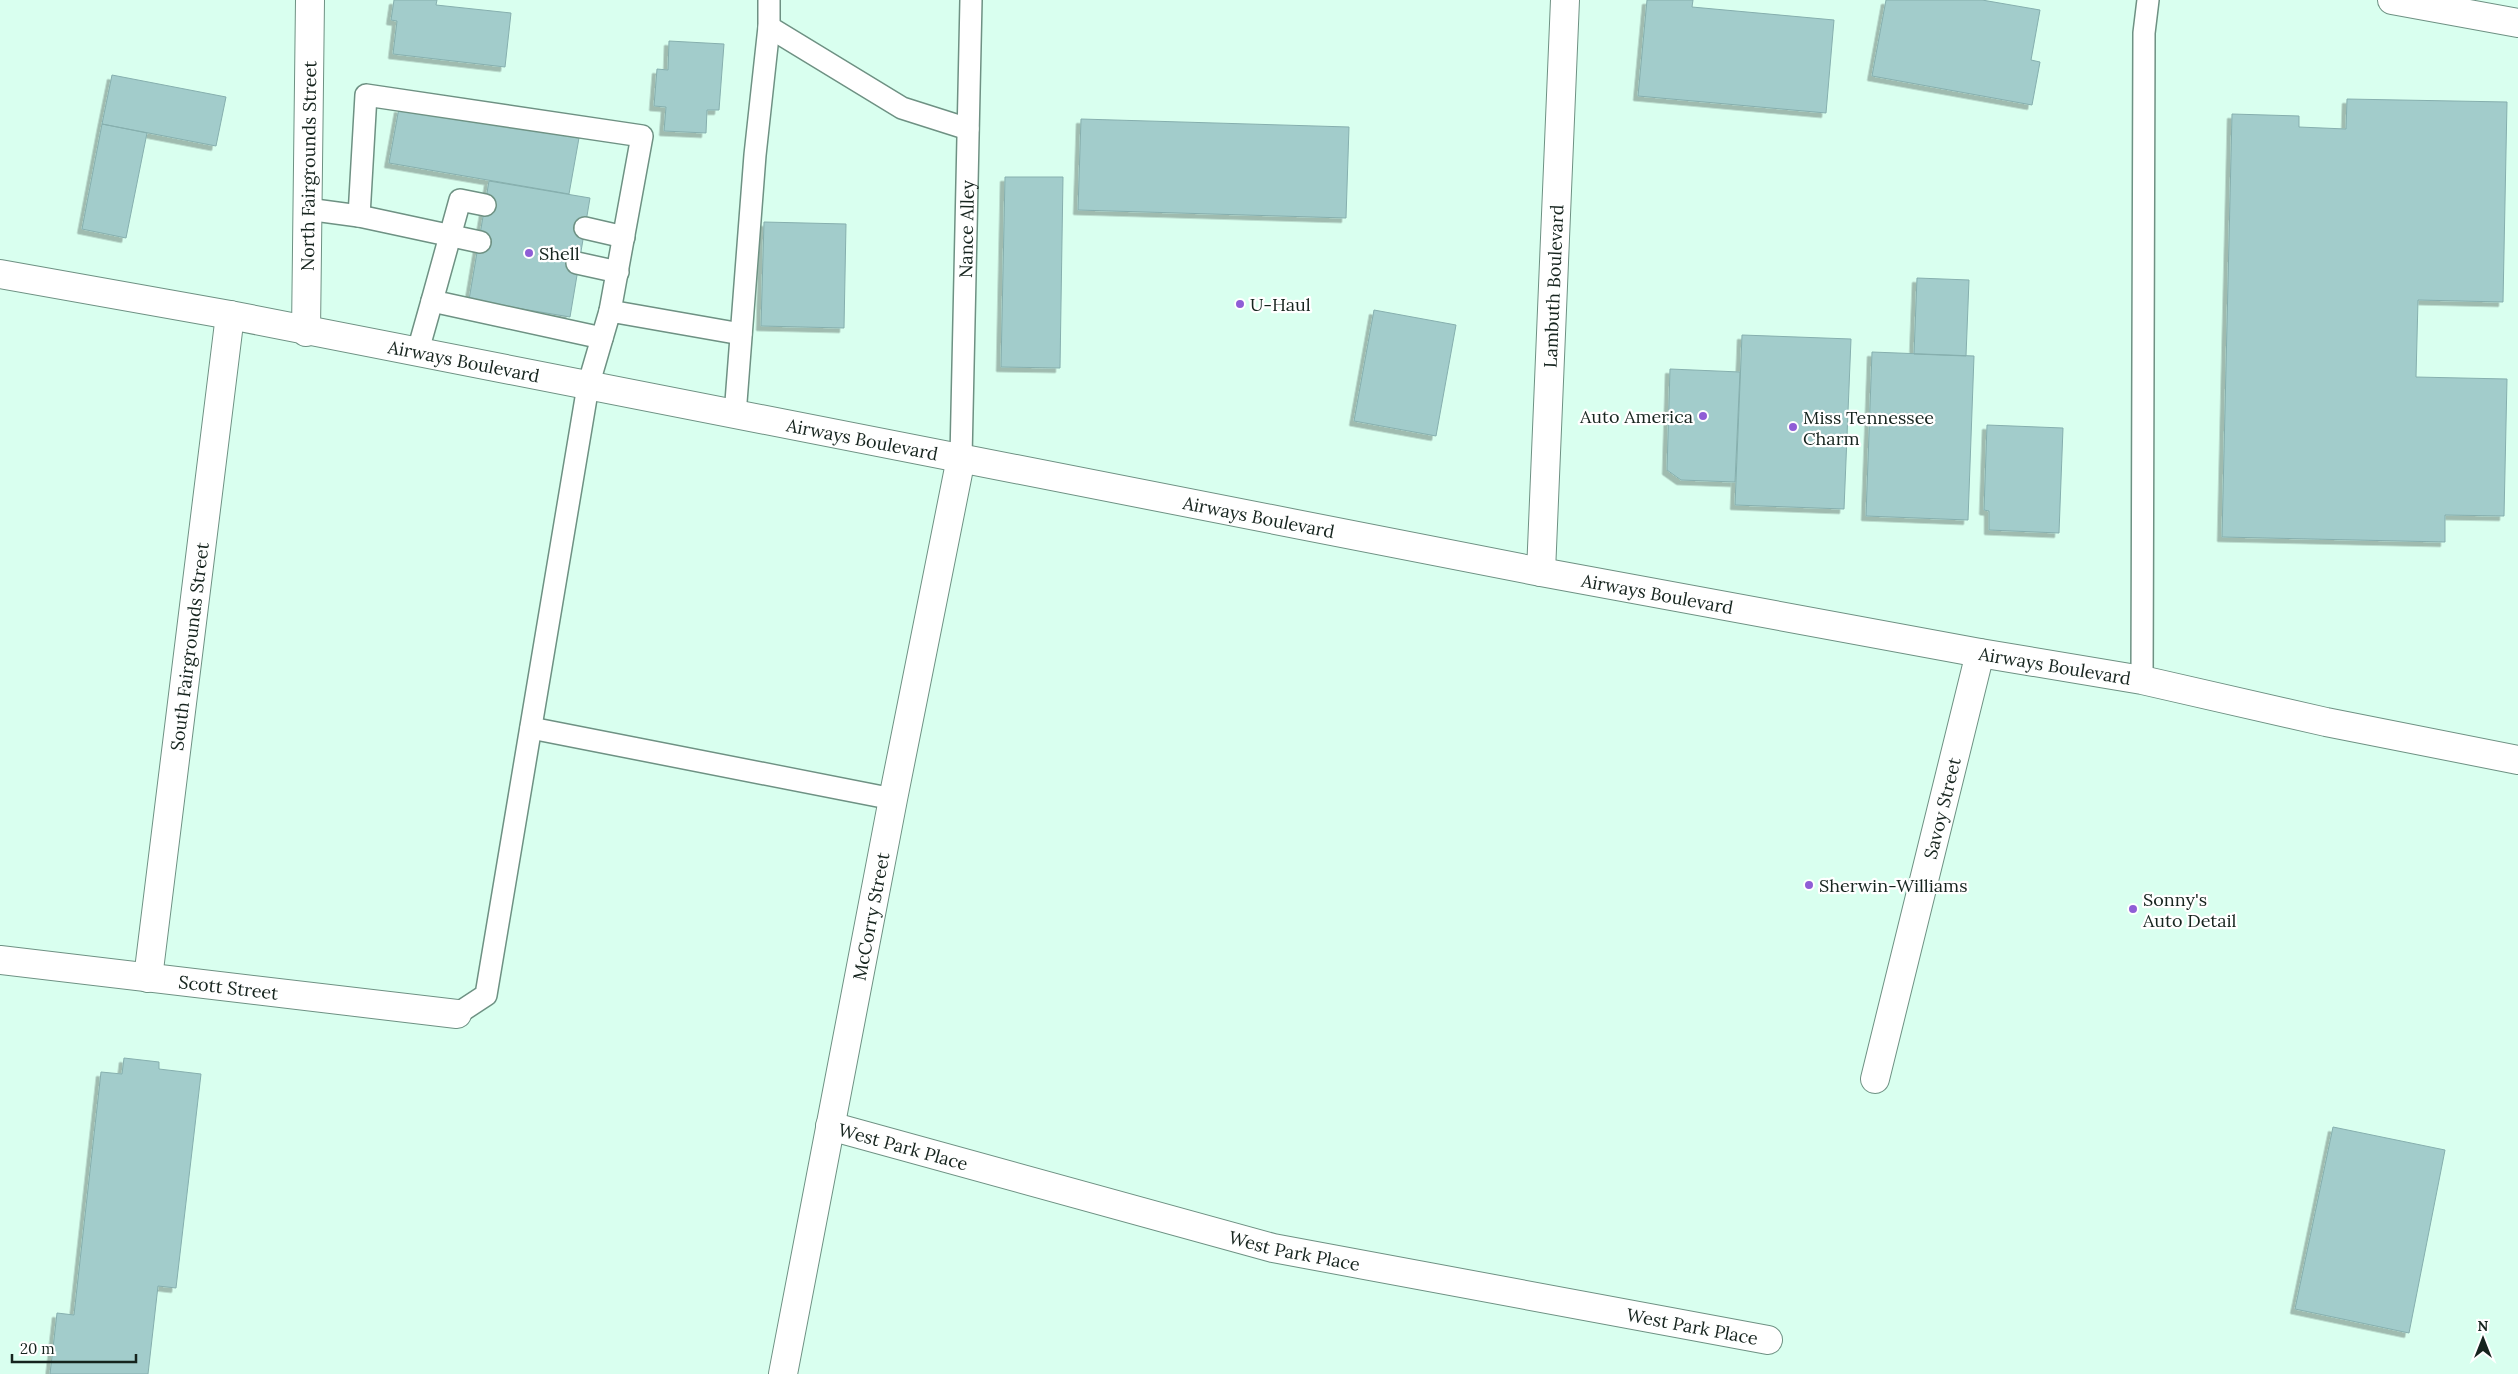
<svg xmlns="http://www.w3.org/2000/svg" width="2518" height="1374" viewBox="0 0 2518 1374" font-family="Lora,serif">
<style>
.building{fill:#a2cccb;stroke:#86afae;filter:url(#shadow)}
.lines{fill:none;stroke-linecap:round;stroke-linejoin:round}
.service-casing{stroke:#6e9183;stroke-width:24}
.minor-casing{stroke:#6e9183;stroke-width:30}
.tertiary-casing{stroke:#6e9183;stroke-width:30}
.secondary-casing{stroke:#6e9183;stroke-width:30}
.service{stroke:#fff;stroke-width:21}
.minor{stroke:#fff;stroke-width:28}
.tertiary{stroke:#fff;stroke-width:28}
.secondary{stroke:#fff;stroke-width:28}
.poi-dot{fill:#8f5dd6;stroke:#fff;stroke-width:2}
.labels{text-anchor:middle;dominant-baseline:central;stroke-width:4.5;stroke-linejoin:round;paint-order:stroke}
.street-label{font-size:18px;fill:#16241e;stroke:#fff}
.poi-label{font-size:18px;fill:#16241e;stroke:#fff;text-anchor:start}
</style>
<defs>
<filter id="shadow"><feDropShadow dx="-4.5" dy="4.5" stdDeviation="0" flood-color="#0004"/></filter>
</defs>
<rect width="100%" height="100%" fill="#d9ffef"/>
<path class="building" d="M394,0H437L436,5L511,13L505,67L393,54L397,21L391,20Z
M1647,0H1693L1692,7L1834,20L1826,113L1638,96Z
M1886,0H1982L2040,10L2031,60L2040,62L2032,105L1872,76Z
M669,41L724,44L719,110H707L706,133L664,131L666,107L654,106L657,69L668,70Z
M112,75L226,97L216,146L102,124Z
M2347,99L2507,102L2503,302L2418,300L2416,377L2507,379L2504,516L2445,515V542L2222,537L2232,114L2299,116V127L2346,129Z
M399,108L579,138L569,194L389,163Z
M1081,119L1349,127L1346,218L1078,210Z
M102,124L147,133L126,238L82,229Z
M1005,177H1063L1060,368L1001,367Z
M489,181L590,198L570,317L469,300Z
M764,222L846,224L844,328L761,326Z
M1917,278L1969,280L1966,356L1914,354Z
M1374,310L1456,325L1436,436L1354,421Z
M1742,335L1851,339L1844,509L1735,505Z
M1872,352L1974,356L1968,520L1866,516Z
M1670,369L1740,372L1735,482L1681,480L1667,470Z
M1987,425L2063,428L2059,533L1989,530V511L1984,510Z
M124,1058L159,1062V1069L201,1074L176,1288L158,1286L148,1374H50L57,1313L74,1315L101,1072L122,1074Z
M2333,1127L2445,1150L2409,1333L2295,1309Z"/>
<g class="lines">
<defs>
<g id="service">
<path d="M769,27L902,108L968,129"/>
<path d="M485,205L460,200L432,301L602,338"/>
<path d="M307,209L359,216L480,242"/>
<path d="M359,216L366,95L642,136L610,311"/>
<path d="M585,228L624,237"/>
<path d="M577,263L618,272"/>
<path d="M417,354L432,301"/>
<path d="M735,415L755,155L769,27V0"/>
<path id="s1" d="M961,458L971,0"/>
<path d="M2142,680L2144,33L2148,0"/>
<path d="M531,728L893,799"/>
<path d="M457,1014L486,995L588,386L610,311L741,334"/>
</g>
<g id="minor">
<path d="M2392,0L2518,23"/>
<path id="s2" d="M306,332L310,0"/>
<path id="s3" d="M0,960L457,1014"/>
<path id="s4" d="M148,978L230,315"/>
<path id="s5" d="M1875,1079L1980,653"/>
<path id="s6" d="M830,1126L1273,1248L1768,1340"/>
<path id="s7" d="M783,1374L893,799L961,458"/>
</g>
<g id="tertiary">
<path id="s8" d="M1541,572L1565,0"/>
</g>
<g id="secondary">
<path id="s9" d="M0,274L230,315L1541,572L1980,653L2142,680L2326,722L2518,760"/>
</g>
</defs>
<use href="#service" class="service-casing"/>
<use href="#minor" class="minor-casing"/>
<use href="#tertiary" class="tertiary-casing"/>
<use href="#secondary" class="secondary-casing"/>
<use href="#service" class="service"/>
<use href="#minor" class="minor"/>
<use href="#tertiary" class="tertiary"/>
<use href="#secondary" class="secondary"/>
</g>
<g class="poi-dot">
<circle cx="529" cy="253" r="5"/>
<circle cx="1240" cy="304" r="5"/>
<circle cx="1703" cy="416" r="5"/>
<circle cx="1793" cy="427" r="5"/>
<circle cx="1809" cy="885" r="5"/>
<circle cx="2133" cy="909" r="5"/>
</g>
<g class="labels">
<g class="street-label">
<text stroke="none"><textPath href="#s2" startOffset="166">North Fairgrounds Street</textPath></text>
<text stroke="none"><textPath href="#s1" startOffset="229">Nance Alley</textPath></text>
<text stroke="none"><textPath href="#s8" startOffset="286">Lambuth Boulevard</textPath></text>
<text stroke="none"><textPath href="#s9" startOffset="472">Airways Boulevard</textPath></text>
<text stroke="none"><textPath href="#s9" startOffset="878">Airways Boulevard</textPath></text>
<text stroke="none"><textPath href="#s9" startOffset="1282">Airways Boulevard</textPath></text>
<text stroke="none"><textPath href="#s9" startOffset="1688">Airways Boulevard</textPath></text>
<text stroke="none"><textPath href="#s4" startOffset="334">South Fairgrounds Street</textPath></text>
<text stroke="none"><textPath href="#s9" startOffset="2092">Airways Boulevard</textPath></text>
<text stroke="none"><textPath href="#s5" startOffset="279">Savoy Street</textPath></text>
<text stroke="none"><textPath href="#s7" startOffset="466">McCorry Street</textPath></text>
<text stroke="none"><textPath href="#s3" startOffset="230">Scott Street</textPath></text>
<text stroke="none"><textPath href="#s6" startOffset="76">West Park Place</textPath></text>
<text stroke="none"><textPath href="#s6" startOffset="481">West Park Place</textPath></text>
<text stroke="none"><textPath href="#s6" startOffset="886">West Park Place</textPath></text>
</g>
<g class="poi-label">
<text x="539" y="253">Shell</text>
<text x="1250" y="304">U-Haul</text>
<text x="1693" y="416" text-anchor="end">Auto America</text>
<text x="1803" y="417">Miss Tennessee<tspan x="1803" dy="21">Charm</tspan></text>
<text x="1819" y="885">Sherwin-Williams</text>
<text x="2143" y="899">Sonny's<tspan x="2143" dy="21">Auto Detail</tspan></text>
</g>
</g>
<g transform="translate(2483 1339)" stroke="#ffffff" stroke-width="4" paint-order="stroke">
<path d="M0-4L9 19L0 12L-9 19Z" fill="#16241e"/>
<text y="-8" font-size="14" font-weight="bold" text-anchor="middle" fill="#16241e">N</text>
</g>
<path d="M12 1354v8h124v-8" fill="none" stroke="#16241e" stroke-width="2.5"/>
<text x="20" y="1354" font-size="15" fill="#16241e" stroke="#ffffff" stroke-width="4" paint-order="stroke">20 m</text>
</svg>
